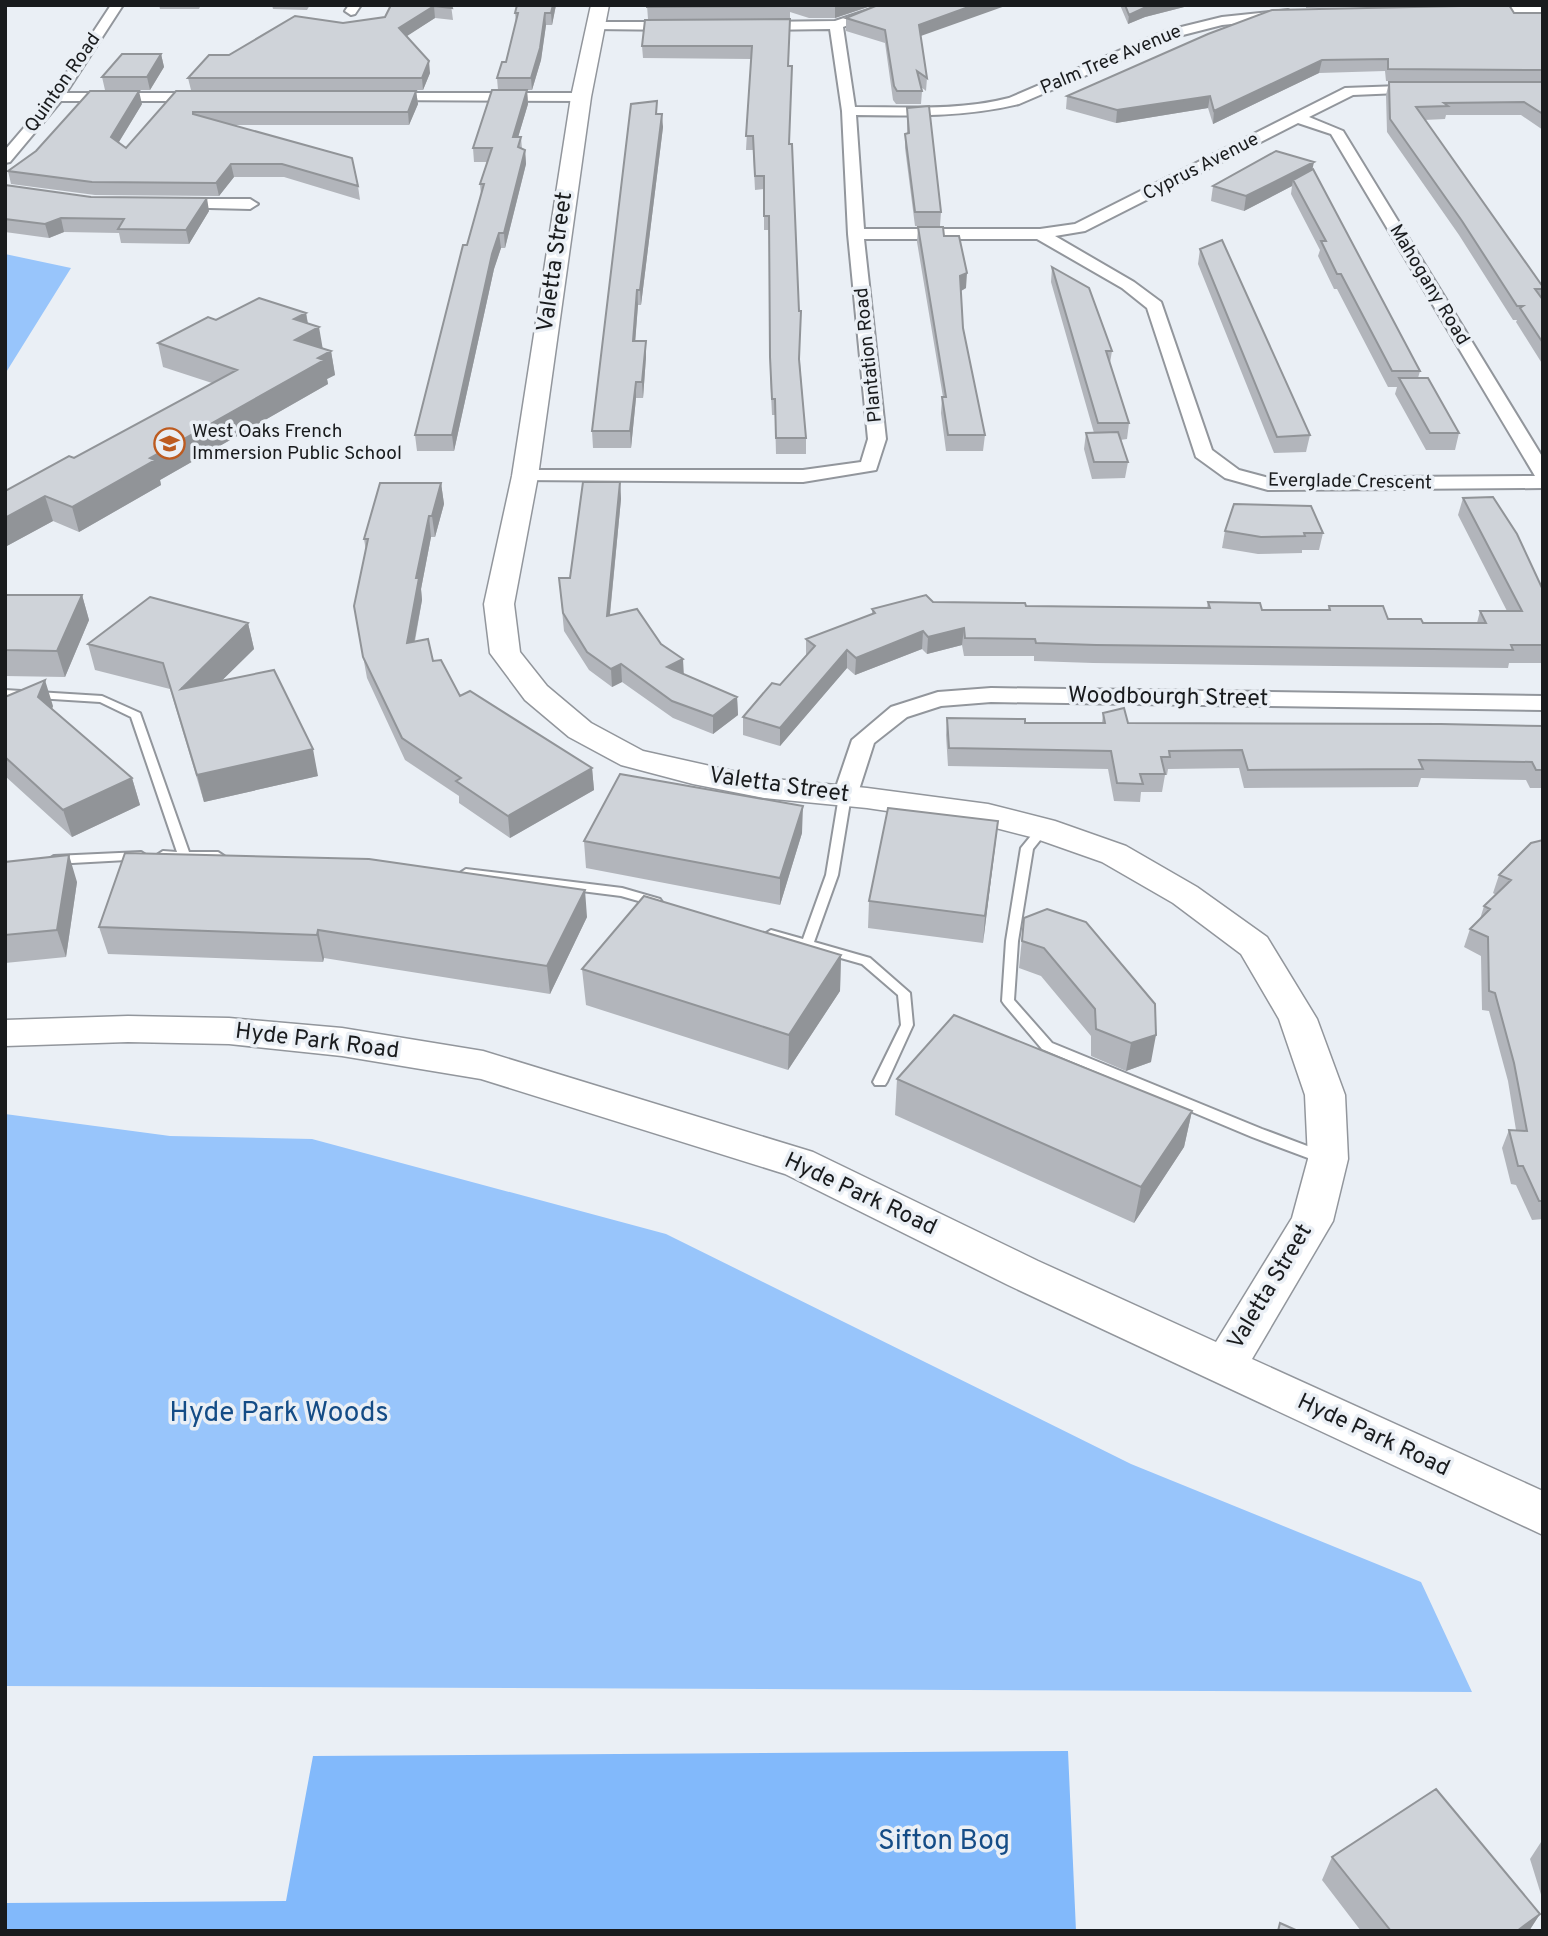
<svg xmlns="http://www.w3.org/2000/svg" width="1548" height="1936" viewBox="0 0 1548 1936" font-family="Overpass,sans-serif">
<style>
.green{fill:#98c5fb}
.forest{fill:#82b9fb}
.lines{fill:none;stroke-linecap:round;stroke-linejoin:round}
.lane-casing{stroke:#92969c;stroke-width:4}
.street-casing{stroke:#92969c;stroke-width:4}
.secondary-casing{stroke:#92969c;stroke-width:3}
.lane{fill:#fff;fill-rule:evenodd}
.street{fill:#fff;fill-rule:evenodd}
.secondary{fill:#fff;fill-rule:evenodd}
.wall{fill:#b2b5bb}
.shaded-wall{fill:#919498}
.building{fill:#cfd3d9;stroke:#919498;stroke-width:2}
.labels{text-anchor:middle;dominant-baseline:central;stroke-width:7;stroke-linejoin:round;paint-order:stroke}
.far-street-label{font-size:19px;fill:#191b1d;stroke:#eaeff5}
.far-poi-label{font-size:19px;fill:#191b1d;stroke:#eaeff5;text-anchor:start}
.street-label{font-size:23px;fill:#191b1d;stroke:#eaeff5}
.near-park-label{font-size:28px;fill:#144c86;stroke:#eaeff5}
</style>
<rect width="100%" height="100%" fill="#eaeff5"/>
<path class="green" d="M5,254L71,268L5,374Z
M5,1114L170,1136L312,1139L666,1234L1131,1464L1421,1582L1472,1692L5,1686Z"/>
<path class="forest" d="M1068,1751L1076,1931H5V1903L286,1901L313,1756Z"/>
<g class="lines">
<defs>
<path id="lane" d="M5,690L102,696L140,713L189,852H218L224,856L222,859H163L157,855L163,851L177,852L131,717L100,702L5,696Z
M845,793L851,796L838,875L814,942L870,958L910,993L913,1025L887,1082L885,1085H875L873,1082L901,1025L898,995L862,964L767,937L765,934L771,930L803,939L826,875L839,796Z
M1043,825L1049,829L1033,849L1018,941L1014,1000L1052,1043L1262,1129L1326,1153L1328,1157L1326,1161H1316L1252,1137L1042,1049L1004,1004L1002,1001L1006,941L1021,848L1039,826Z
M141,852L147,856L145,859L54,864L48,860L54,856Z
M466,869L622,888L660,899L662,902L656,906L621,896L462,876L460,873Z"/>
<path id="street" d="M111,5H123L66,93H206L213,97L206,101H61L10,162L5,163V150L52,95Z
M349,5H361L355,14L351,15L345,11Z
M883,5H902L843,27L855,107C907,107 958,111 1009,98L1165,31L1222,17L1288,10L1294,14L1288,18L1222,25L1175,37L1019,104C965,117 912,116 856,115L864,229H1040L1075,224L1345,88L1427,85V91L1422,92L1353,95L1309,117L1343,131L1543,458V488L1268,490L1225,478L1196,457L1147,308L1122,288L1037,239H864L886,439L876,470L803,482L518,480L515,476L525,470H803L861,462L868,439L848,234L842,111L830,29L754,30L748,26L754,22L835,21ZM1298,123L1331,134L1535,476L1269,478L1239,470L1212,450L1161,302L1134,282L1055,236L1085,231Z
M1543,6V14L1477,15L1471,11L1477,7Z
M597,22H680L686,26L680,30L593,29V23Z
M381,93H581L588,97L581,101L376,100L374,97Z
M174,199H250L258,204L250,209L169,207L166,204L169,201Z
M991,688L1543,696V710L991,702L941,706L907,717L874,743L857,796L853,801L845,803L837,801L833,796L852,740L891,707L938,692Z"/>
<path id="secondary" d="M591,5H609L591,97L538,476L514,604L520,652L547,686L591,723L643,751L764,778L867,788L988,804L1055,821L1126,846L1197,887L1267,937L1317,1019L1345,1095L1348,1159L1333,1221L1252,1359L1543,1491V1535L1008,1285L785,1174L481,1079L342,1056L229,1044L128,1042L5,1046V1020L128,1016L229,1018L342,1028L483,1051L813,1152L1038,1261L1216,1342L1292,1218L1308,1159L1305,1095L1279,1019L1241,954L1173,903L1102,862L1031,837L988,826L867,808L764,798L693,784L621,765L569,737L525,700L490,653L484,604L512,476L571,97Z"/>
</defs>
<use href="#lane" class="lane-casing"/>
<use href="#street" class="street-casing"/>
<use href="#secondary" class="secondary-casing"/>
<use href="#lane" class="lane"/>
<use href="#street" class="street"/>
<use href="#secondary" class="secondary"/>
</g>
<path class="wall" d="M159,5H201L199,9H160Z
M272,5H310L307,10L273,9Z
M391,5H451L453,20L435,18L406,36L430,73L423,90H191L188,78L229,55L343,23L385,17Z
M517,5H556L552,25H546L541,60L532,90H527L528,104L518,137H521L522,149L525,150L526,164L505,248H501L494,269L454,451H417L415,435L481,195L480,184L487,162H474L473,148L498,90L497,78L506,62L516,23L515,13Z
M647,5H874L835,18H809L790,12V19H648Z
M1120,5H1192L1145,17L1128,24Z
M1306,5H1440L1306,8Z
M1514,13H1543V130L1521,115H1446L1445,119L1424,120L1543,287L1542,299L1543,300V365L1516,322L1517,320H1513L1459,235L1387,132L1386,95L1389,82H1501L1386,81L1385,71L1319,73L1213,124L1208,108L1116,123L1066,109L1067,96Z
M846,18L921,37L927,78L926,91L921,87L922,91L921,104H896L893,100L885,43L846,31Z
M790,19L788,66L789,144L800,363L806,438V454H776L775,415H772L770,372L769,230H764V189L755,190L753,150H746L751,59L643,58L642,46Z
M161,54L164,67L150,90H105L102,77Z
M176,91H416L418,104L409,125H231L358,186L360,200L284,177H234L219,196L95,195L11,184L8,171L36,151L142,104L119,142L126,148Z
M907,108L941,212L940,226H915L905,148V134L907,133Z
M657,114L663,127L641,305H638L635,341H646V357L643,398H636L631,448H593L592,431Z
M1313,169L1420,371L1418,378L1459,433L1455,450H1426L1395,394L1397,387H1388L1337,289H1334L1318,256L1320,250L1291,194L1292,186L1244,211L1211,201L1213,186Z
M5,185L91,197L209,211L189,244L121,243L119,233L64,232L49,238L5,232Z
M918,227L944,236L966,288L961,291L963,328L985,435L983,451H946L941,413L942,397H943L917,242Z
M1200,249L1310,435L1306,452L1274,453L1198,264Z
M1052,267L1112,351L1110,363L1129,423L1127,439L1120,440L1128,462L1125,478L1092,479L1084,449L1086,433H1094L1051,282Z
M306,313L308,323L323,349L331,351L335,375L327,379L328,384L160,480L161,485L79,532L53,521L5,547L74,458L212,383L163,367L158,343L216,320Z
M620,482L621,499L610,615L661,644L683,674L737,697L738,715L713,734L673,718L622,682L612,687L589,670L564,631L559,578H570Z
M441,483L444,504L435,537H431L421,589L422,600L415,641L433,661L460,696L592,768L594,790L510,838L459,803V796L405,760L367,678L354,606L366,551L364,539Z
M1463,498L1543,590V663H1509L1508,668L1093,663L1034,661V656H964L962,645L927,654L922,649L855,675L847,668L780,746L743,735V717L780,685L806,657V639L872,614V609L933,602L1026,606L1207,608L1208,602L1262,610H1328L1329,606L1388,619L1423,623H1477L1480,611H1507L1458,515Z
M1225,531L1323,533L1319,550H1302V553L1258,554L1222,548Z
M5,595H82L89,620L65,677L5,676Z
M248,623L254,649L222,680L318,776L204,802L170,689L95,670L88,644Z
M5,697L53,706L52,709L132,778L140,805L72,837L5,776Z
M1103,713L1128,723L1543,726V788H1530L1526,780L1421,778L1418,787L1244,788L1239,768L1168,769L1167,775H1165L1162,792H1141L1140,802L1114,801L1108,769L948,766L946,735L947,718L1025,723H1102Z
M998,821L983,943L868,928L869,901Z
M802,833L780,905L586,868L584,841Z
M1543,840V1219L1532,1220L1516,1185L1511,1184L1502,1148L1509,1130H1516L1508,1081L1489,1011L1482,1010L1481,956L1464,947L1470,929L1480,919L1484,906L1496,895L1493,893L1499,875Z
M5,862L77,882L66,957L5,963Z
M587,917L550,994L324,958L323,962L108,954L99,927Z
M1024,918L1151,1062L1126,1071L1091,1056V1036L1041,976L1019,968Z
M841,955L840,991L788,1070L586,1005L582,969Z
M897,1079L1192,1111L1184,1147L1134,1223L895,1115Z
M1543,1839V1901L1530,1859Z
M1332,1857L1540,1914L1529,1931H1361L1322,1880Z"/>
<path class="shaded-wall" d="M553,5H556L552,25L551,13Z
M837,5H874L835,18V6Z
M974,5H1008L918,37L919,25Z
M1155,5H1192L1145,17L1128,24L1129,15L1146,7Z
M434,6L435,18L401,40L399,28Z
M545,13L546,25L541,60L532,90L531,78Z
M161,54L164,67L150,90L147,77Z
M1322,60L1319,73L1213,124L1214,111Z
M429,61L430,73L423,90L422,78Z
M527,90L528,104L514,151L513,137Z
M139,91L142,104L114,150L111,137Z
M416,91L418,104L409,125L408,112Z
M1210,96L1208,108L1116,123L1117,110Z
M662,114L663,127L641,305L640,290Z
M525,150L526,164L505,248L504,233Z
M1314,162L1311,176L1293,180L1292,186L1244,211L1246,196Z
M231,164L234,177L219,196L216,183Z
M207,198L209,211L189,244L186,230Z
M61,218L64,232L49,238L45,224Z
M499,233L501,248L494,269L454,451L452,435L492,254Z
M967,273L966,288L959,292L960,276Z
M637,290L638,305L634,357L633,341Z
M306,313L309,332L319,327L323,350L295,340L294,319Z
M646,341V357L643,398L642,382Z
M331,351L335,375L327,379L328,384L160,480L161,485L79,532L72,507L150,458Z
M636,382V398L631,448L630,431Z
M620,482L621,499L608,633L607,616Z
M441,483L444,504L435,537L432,516Z
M45,496L53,521L5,547V518Z
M429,516L431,537L421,589L422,600L410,664L407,643L416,578Z
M82,595L89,620L65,677L57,651Z
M248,623L254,649L187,715L181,689Z
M964,628L962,645L927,654L928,637Z
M923,631L922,649L855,675L856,658Z
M847,650V668L780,746V728Z
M683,659L684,677L667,667Z
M621,664L622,682L612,687L611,669Z
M45,680L53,706L46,724L38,697Z
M737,697L738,715L713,734V716Z
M313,749L318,776L204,802L197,775Z
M592,768L594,790L510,838L508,816Z
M132,778L140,805L72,837L63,810Z
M803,806L802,833L780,905V878Z
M998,821L995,848L983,943L985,916Z
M69,855L77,882L66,957L57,930Z
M585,890L587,917L550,994L547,966Z
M318,930L324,958L323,962L317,935Z
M841,955L840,991L788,1070L789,1035Z
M1156,1035L1151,1062L1126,1071L1131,1043Z
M1192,1111L1184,1147L1134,1223L1141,1187Z
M1540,1914L1529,1931H1517Z"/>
<path class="building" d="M391,5H451L452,8L434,6L399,28L429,61L422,78H188L209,55H229L295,16L343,23L385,17Z
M517,5H553L551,13H545L540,48L531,78H497L502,62H506L518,13H515Z
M647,5H790V6L647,7Z
M806,5H837L809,6Z
M878,5H974L919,25L927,78L917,71L922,91H897L894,86L885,30L846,18Z
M1125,5H1155L1146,7L1129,15Z
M1509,5L1514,13H1543V70L1388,69V59L1322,60L1214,111L1210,96L1117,110L1067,96L1208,34L1272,10Z
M790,19L788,66H792L789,144H792L799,311H801L799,359L806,438H776L775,399H772L770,357L769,216H764V176H755L753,136H746L752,46H642L645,20Z
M122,54H161L147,77H102Z
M1389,82H1543V114L1524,102L1444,103L1448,106L1416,107L1543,287V289H1535L1543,300V343L1520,308L1523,306H1517L1462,221L1390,119Z
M492,90H527L513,137H521L518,147L525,150L504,233H499L492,254L452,435H415L463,245H467L484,184H480L492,148H473Z
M90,91H139L111,137L126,148L176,91H416L408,112H193V114L352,158L358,186L282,164H231L216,183L92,182L8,171L36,151Z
M657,101L656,114H662L640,290H637L633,341H646L642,382H636L630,431H592L631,104Z
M929,106L941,212H915L905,134L909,133L907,108Z
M1276,151L1314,162L1246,196L1213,186Z
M1313,169L1420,371H1392L1341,274H1337L1321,241H1326L1293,180Z
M5,185L91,197L207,198L186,230L118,229L124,219L61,218L45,224L5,219Z
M918,227H943L944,236H959L967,273L960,276L963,328L985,435H948L942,397H946Z
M1222,240L1310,435L1277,437L1200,249Z
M1052,267L1089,288L1112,351H1106L1129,423H1098Z
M259,298L306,313L294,319L319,327L295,340L331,351L318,358L324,360L150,458L155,460L72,507L45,496L5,518V491L69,456L74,458L237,370L158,343L208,317L216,320Z
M1399,378H1428L1459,433H1430Z
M1118,432L1128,462H1094L1086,433Z
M583,482H620L607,616L637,609L661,644L683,659L667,667L737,697L713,716L672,701L621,664L611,669L587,652L563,613L559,578H570Z
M380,483H441L432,516H429L416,578H419L407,643L428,639L433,661L441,660L460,696L470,691L592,768L508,816L456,781L461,778L402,738L363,657L354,606L368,539H364Z
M1493,497L1517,534L1543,590V645H1511L1513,650L1096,645L1036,643L1035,639L965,638L964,628L928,637L923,631L856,658L847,650L780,728L743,717L772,683L780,685L815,646L806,639L875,613L872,609L926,595L933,602L1025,603L1026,606L1210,608L1208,602L1260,603L1262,610H1330L1329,606H1383L1388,619H1421L1423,623H1486L1480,611H1522L1463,498Z
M1234,504L1311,506L1323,533H1304L1305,536L1261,537L1225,531Z
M5,595H82L57,651L5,650Z
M150,597L248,623L181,689L274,670L313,749L197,775L163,663L88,644Z
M45,680L38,697L132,778L63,810L5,757V697Z
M1124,708L1128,723L1441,724L1543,726V770H1536L1532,762L1419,760L1423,769L1248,770L1242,750L1169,751L1170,757H1161L1165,774H1140L1143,784L1117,783L1111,751L949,748L947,718L1025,719V723H1105L1103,713Z
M620,774L803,806L780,878L584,841Z
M888,808L998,821L985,916L869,901Z
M1543,840V1201H1539L1523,1166H1518L1509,1130L1527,1131L1514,1063L1495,993L1489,991L1488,937L1470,929L1490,909L1484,906L1511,880L1499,875L1531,843Z
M125,853L369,859L585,890L547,966L318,930L317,935L99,927Z
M69,855L57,930L5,935V862Z
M644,896L841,955L789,1035L582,969Z
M1047,909L1086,922L1155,1004L1156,1035L1131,1043L1096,1029L1095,1009L1044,948L1022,941L1024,918Z
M954,1015L1192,1111L1141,1187L897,1079Z
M1436,1789L1540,1914L1517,1931H1391L1332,1857Z
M1280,1923L1298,1931H1278Z"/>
<defs>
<symbol id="school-ring" viewBox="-11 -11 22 22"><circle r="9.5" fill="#eaeff5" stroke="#bd5b20" stroke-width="1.5"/><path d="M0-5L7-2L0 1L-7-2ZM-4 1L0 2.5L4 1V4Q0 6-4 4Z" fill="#bd5b20"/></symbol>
</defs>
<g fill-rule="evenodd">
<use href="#school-ring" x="152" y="426" width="35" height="35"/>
</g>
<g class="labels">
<g class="far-street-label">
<text transform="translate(1111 60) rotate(-23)">Palm Tree Avenue</text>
<text transform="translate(63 83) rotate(-55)">Quinton Road</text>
<text transform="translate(1201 167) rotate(-27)">Cyprus Avenue</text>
<text transform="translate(1429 285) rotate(59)">Mahogany Road</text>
<text transform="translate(869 355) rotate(-96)">Plantation Road</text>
<text transform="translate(1350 482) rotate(1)">Everglade Crescent</text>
</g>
<g class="far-poi-label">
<text x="192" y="432">West Oaks French<tspan x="192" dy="22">Immersion Public School</tspan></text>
</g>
<g class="street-label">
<text transform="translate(556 262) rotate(-82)">Valetta Street</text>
<text transform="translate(1168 698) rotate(1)">Woodbourgh Street</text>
<text transform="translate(779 786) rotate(8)">Valetta Street</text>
<text transform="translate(317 1042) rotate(7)">Hyde Park Road</text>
<text transform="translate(860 1195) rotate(25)">Hyde Park Road</text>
<text transform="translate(1271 1287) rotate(-59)">Valetta Street</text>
<text transform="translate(1373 1436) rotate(25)">Hyde Park Road</text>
</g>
<g class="near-park-label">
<text x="279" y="1414">Hyde Park Woods</text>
<text x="944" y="1842">Sifton Bog</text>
</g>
</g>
<rect width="1548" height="1936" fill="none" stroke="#191b1d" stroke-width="14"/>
</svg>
